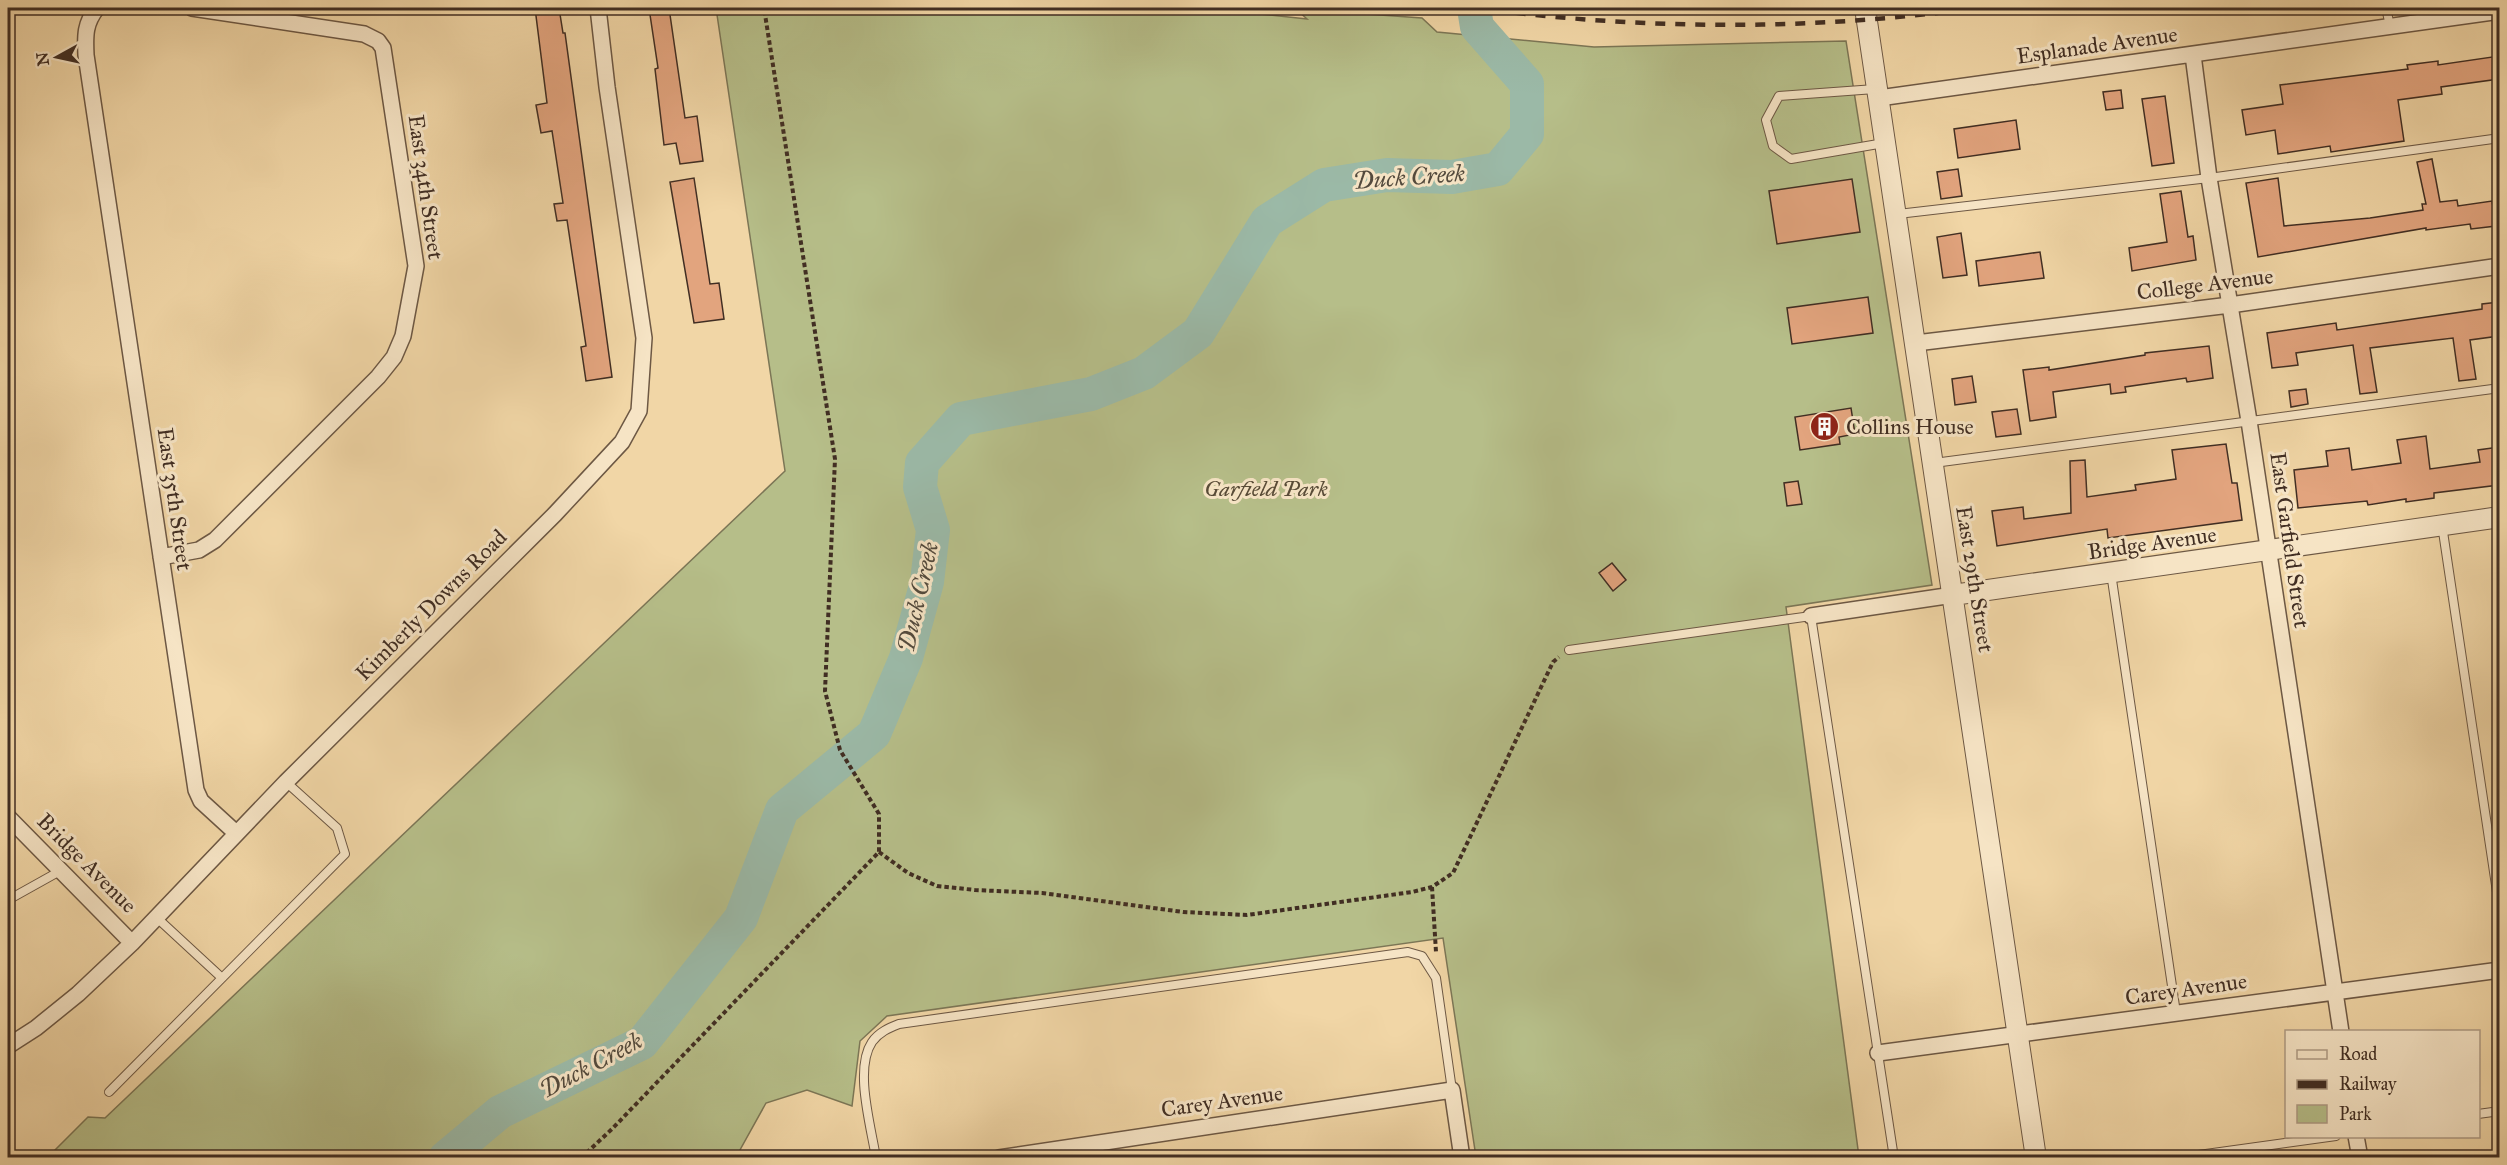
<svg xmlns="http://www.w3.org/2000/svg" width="2507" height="1165" viewBox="0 0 2507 1165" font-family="'IM FELL Great Primer',serif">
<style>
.green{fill:#b6be89;stroke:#7c7656;stroke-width:1.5}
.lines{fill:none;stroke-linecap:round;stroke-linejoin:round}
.river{stroke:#9bb9a7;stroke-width:34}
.building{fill:#e2a47e;stroke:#412e23;stroke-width:1.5}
.service-casing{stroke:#6d5844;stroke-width:10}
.minor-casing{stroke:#6d5844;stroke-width:18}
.tertiary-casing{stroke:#6d5844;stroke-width:22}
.path{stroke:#412e23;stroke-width:4;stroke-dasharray:4.5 3;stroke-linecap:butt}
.service{stroke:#f6e4c5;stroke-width:8}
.minor{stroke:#f6e4c5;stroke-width:15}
.tertiary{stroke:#f6e4c5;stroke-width:20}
.rail{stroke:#412e23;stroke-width:4.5;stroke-dasharray:10 10;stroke-linecap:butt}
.labels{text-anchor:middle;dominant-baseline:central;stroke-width:6;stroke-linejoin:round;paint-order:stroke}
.street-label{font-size:22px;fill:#412e23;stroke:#f6e4c5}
.poi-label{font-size:22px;fill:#412e23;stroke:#f6e4c5;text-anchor:start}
.park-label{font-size:22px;font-style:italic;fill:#584b37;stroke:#f6e4c5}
.water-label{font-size:24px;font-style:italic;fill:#534a3d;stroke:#f6e4c5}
</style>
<rect width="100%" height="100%" fill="#f1d6a6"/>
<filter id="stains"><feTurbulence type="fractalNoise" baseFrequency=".00333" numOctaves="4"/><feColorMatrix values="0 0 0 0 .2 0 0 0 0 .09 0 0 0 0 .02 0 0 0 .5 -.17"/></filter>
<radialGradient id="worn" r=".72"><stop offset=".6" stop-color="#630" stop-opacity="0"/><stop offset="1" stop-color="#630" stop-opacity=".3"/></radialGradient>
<path class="green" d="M716,8H1203L1307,19L1296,9L1422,18L1437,32L1594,47L1846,41L1932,585L1786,607L1859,1157H1476L1443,938L887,1016L860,1041L852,1106L807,1090L766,1103L736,1157L47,1158L88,1117L105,1118L785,471Z"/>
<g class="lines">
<path class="river" d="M445,1158L500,1112L642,1043L741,918L782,810L874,734L906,658L927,582L933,530L920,487L922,463L961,419L1091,394L1144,373L1198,333L1267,221L1324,185L1387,175L1452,177L1498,169L1527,134V84L1477,27L1474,8"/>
</g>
<path class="building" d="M535,8H559L563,33H565L612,377L586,381L581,347L586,346L567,220L557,221L554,204L563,203L552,131L541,133L536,105L547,103Z
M649,8H669L685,118L697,116L703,161L680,164L676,143L664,145L655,69L658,68Z
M2499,56V79L2441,87L2442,94L2398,100L2404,141L2331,152L2330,146L2278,154L2275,130L2246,135L2242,110L2283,104L2280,85L2408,69L2407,65L2438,61V65Z
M2121,90L2123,108L2106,110L2103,92Z
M2165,96L2174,163L2152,166L2142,99Z
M2016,120L2020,149L1958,158L1954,129Z
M2432,159L2440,202L2457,200L2458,206L2492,201L2496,226L2471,229L2470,224L2426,230V228L2258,257L2246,183L2278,178L2284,226L2370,218L2423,210L2422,204H2426L2417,162Z
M1958,169L1962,196L1941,199L1937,172Z
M694,178L710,284L719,283L724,319L694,323L670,182Z
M1852,179L1860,232L1777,244L1769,191Z
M2181,191L2188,237L2193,236L2196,260L2132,271L2129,248L2167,242L2160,194Z
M1961,233L1967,275L1943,278L1937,237Z
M2040,252L2044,278L1979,286L1976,261Z
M1868,297L1873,333L1792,344L1787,308Z
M2499,302V336L2470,340L2476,379L2459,381L2453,338L2370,348L2377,392L2360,394L2353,345L2296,353L2298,365L2272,368L2267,333L2336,323L2337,330L2482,309V304Z
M2209,346L2213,378L2187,382L2186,378L2125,387L2126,392L2111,394L2110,384L2053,392L2056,417L2030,421L2023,370L2049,367V370L2145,355V353Z
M1972,376L1976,402L1955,405L1952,379Z
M2306,389L2308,404L2291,407L2289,391Z
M1851,408L1855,434L1839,437L1840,444L1800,450L1795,417Z
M2017,409L2021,434L1996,437L1992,412Z
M2426,436L2430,469L2480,462L2478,450L2499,447V485L2434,493V498L2406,502V499L2368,505L2367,501L2298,508L2294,470L2328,466L2326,451L2349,448L2352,470L2401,463L2397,440Z
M2226,444L2232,483H2237L2242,520L2108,538L2107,529L1997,546L1992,511L2023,507L2024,519L2071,513L2070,461L2085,460L2087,497L2136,490L2135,485L2176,479L2172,450Z
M1798,481L1802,504L1787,506L1784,483Z
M1612,563L1626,580L1613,591L1599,573Z"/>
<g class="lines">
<defs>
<path id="service" d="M2386,8L2390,26
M1875,89L1779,96L1766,120L1773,146L1791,159L1884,143
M1898,214L2209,178L2500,138
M1934,463L2500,388
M2442,525L2500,912
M2111,573L2176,1013
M1569,650L1811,616L1894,1158
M8,900L60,871
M156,917L222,978
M109,1092L345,854L337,828L286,782
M2478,1114L2500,1111
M876,1158C871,1126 854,1069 872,1042C879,1032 889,1028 899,1024L1408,952L1422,956L1436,978L1452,1090
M2177,1158L2336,1136"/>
<path id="minor" d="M97,8C85,23 85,35 86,55L196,790L201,801L236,833
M2193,55L2209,178L2249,421L2341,1032
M1879,98L2500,11
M1916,343L2230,305L2500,266
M161,557L199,550L215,540L378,377L394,357L403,336L416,266L383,48L378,41L364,34L192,8
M1811,616L1953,595
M8,817L132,943
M8,1046L36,1028L78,994L132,943L286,782L555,514L622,442L639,411L644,338L607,87L598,8
M1878,1053L2500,970
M2356,1136L2360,1158
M999,1158L1452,1090L1462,1158"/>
<path id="tertiary" d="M1865,8L2036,1158
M1953,595L2500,517"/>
</defs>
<use href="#service" class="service-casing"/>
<use href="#minor" class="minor-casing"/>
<use href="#tertiary" class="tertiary-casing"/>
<path class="path" d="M879,852L908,873L937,886L975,890L1042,893L1183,912L1247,915L1412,892L1432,887L1453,873L1553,662L1559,657
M1432,887L1436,952
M581,1158L612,1129L879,852V814L840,750L825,691L835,459L764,8"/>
<use href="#service" class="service"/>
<use href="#minor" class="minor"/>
<use href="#tertiary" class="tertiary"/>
<path class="rail" d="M1476,8C1642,30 1810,31 1976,8"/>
</g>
<defs>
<symbol id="building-disc" viewBox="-11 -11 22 22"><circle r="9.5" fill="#8f2418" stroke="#f6e4c5"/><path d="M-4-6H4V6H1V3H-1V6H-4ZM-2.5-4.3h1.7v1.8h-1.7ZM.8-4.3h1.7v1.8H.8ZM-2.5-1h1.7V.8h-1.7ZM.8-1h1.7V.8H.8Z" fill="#fff"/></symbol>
</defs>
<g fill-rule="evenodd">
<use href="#building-disc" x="1808" y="410" width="33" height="33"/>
</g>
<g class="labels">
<g class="street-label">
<text transform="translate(2097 45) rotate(-8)">Esplanade Avenue</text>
<text transform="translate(426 187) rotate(82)">East 34th Street</text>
<text transform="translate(2205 284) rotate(-7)">College Avenue</text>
<text transform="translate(175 499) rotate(82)">East 35th Street</text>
<text transform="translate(2290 540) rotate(82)">East Garfield Street</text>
<text transform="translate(2152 543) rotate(-8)">Bridge Avenue</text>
<text transform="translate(1975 579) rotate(81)">East 29th Street</text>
<text transform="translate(431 605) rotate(-45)">Kimberly Downs Road</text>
<text transform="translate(87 863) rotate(45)">Bridge Avenue</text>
<text transform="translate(2186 989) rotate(-8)">Carey Avenue</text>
<text transform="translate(1222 1101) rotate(-8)">Carey Avenue</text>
</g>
<g class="poi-label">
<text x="1846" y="426">Collins House</text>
</g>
<g class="park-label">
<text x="1266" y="488">Garfield Park</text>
</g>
<g class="water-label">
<text transform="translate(1409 177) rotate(-4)">Duck Creek</text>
<text transform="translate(918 597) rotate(-77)">Duck Creek</text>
<text transform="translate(591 1065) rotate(-28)">Duck Creek</text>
</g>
</g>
<rect width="2507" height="1165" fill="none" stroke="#f1d6a6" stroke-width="30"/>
<rect x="9" y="9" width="2489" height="1147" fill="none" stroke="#412e23" stroke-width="3"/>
<rect x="15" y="15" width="2477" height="1135" fill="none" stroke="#412e23" stroke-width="1.5"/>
<rect x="2285" y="1030" width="195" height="108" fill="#f6e4c5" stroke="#ae9b84" stroke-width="1.5"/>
<rect x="2297" y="1050" width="30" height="9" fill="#f6e4c5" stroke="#ae9b84" stroke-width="1.5"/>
<text x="2339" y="1060" font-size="18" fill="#412e23">Road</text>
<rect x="2297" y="1080" width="30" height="9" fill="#412e23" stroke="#ae9b84" stroke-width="1.5"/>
<text x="2339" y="1090" font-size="18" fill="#412e23">Railway</text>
<rect x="2297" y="1105" width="30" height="18" fill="#b6be89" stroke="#ae9b84" stroke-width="1.5"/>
<text x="2339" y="1120" font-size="18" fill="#412e23">Park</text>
<g transform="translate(57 57) rotate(262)" stroke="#f6e4c5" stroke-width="4.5" paint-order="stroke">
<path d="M0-4.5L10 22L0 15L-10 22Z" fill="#412e23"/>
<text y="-9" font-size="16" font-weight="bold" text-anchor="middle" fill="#412e23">N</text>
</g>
<rect width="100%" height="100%" filter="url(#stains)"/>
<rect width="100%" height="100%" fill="url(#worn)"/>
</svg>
